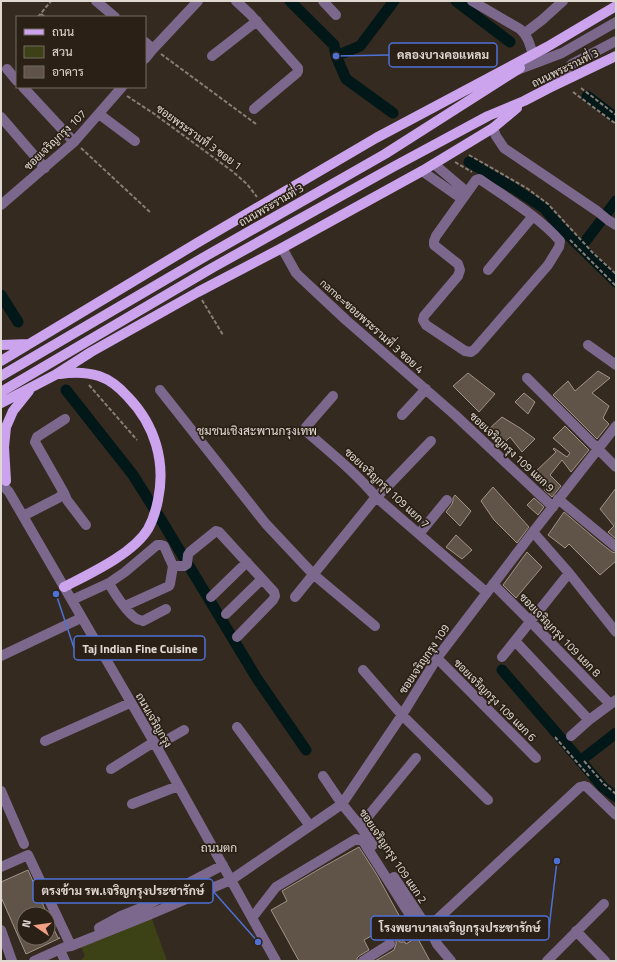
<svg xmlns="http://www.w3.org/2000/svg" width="617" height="962" viewBox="0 0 617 962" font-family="'Titillium Web',Sarabun,sans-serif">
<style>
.green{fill:#3d4116}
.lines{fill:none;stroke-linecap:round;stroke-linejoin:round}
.canal{stroke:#021718;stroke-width:11}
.building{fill:#605348;stroke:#a19386}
.path{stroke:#887e76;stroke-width:2;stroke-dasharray:4 2;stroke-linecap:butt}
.minor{stroke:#7c688c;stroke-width:10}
.major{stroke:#cca3ed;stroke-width:10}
.labels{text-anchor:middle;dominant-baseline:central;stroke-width:3.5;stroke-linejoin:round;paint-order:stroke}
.street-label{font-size:11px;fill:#e0d9d2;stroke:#2b2016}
.neighbourhood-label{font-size:12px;fill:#e0d9d2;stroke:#2b2016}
.leader{fill:none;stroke:#4e71d6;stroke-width:1.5}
.callout-dot{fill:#4e71d6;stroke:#2b2016;stroke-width:1.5}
.callout{fill:#2b2016;stroke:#4e71d6;stroke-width:1.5}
.callout-label{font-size:12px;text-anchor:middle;font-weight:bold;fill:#e0d9d2}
</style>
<rect width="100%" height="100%" fill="#352a20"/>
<path class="green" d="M152,919L167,961H80L85,956L81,947Z"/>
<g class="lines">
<path class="canal" d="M290,1L334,45L336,56L346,79L393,113
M456,1L510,42
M336,56L360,46L394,1
M587,96L616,118
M469,162L513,188L544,208L561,228L616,282
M581,247L616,201
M1,295L18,322
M66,390L133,475L160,518L256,677L306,750
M502,670L603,787L616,797
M580,761L616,733"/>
</g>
<path class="building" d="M598,371L610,378L592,393L609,406L603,418L609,424L597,439L553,395L568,381L575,391Z
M468,373L495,394L479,412L453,386Z
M524,393L535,402L528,414L515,402Z
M502,417L520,428L535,439L522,452L510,437L505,442L490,428Z
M565,426L589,450L571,472L562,460L550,475L561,486L552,497L544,490L547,486L534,473L556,452L553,449L554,448L567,457L570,453L553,438Z
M493,487L529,527L517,543L494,520L481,501Z
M616,488V539L608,532L614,526L600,509Z
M455,495L471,511L460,526L446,512L452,504L453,501V498Z
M534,498L544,507L538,515L527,505Z
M564,512L598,541L612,552L616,553V561L600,575L569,544L565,548L548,535Z
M456,535L472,550L462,559L446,547Z
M527,552L542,567L516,598L503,585Z
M359,847L377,875L401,919L394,923L399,930L396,934V939L400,942H405L406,944L417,937L430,961H375L394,950L396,944V941L393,938H387L382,930L364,940L369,950L359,956L357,958V961H299L271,910L287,901L282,891L321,868Z
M28,870L47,914H24V938H48V916L58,938H60L26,954L1,897V882Z"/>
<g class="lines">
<path class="path" d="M41,14L45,17
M38,17L51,1
M161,54L256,124
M581,88L616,115
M573,92L616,124
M127,96L153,113L232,171L247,184L257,197
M81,148L151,213
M469,155L528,189L548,204L593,253L616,274
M455,162L472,172
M570,240L616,286
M202,300L223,335
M89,385L137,440
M555,737L589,776
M584,761L604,784L616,794"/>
<path class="minor" d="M96,1L115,17
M236,1L250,14L298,68V71L297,73L254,109
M323,1L336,15
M472,1L520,29C528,36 530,45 533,55
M525,33L542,20L563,1
M145,42L153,49
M212,56L257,21
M145,59L153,49L198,1
M7,69L17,81
M517,70L562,53L616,22
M23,87L74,142
M550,87L572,64L616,41
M99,114L135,141
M1,117L45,168
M493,128L496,136L504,148L597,211L608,220L616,225
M434,164L467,192
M422,171L462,199
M479,179L481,180C508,199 538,216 560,241L559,247L548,265L475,349L471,352L465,351L426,325L423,320L424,316L458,276L460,270L458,264L434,245V241L436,236L476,180Z
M1,205L74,142L122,87
M282,248L296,273L300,277L346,320L455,415L553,507
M488,270L533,216
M588,345L616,365
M527,378L616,467
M160,390L266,524L313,574L375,626
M333,396L306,427L307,432C331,453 356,473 376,497L486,592
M402,415L426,389
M1,483L9,492L154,742L276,961
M64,493L67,500L86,525
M558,499L616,547
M23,516L58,498L64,493L35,442L37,437L65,419
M533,532L569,573L616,632
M419,534L447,500
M109,583C114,593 128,614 137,619C139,620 141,620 143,621L166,609
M493,584L530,621L610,704
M211,597L247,562
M295,597L376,497L384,490L431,441
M72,600L109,583L125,572L157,545H161L164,546L173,566H184L187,564L188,555L190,552L216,531L219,532L274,592L275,596L273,600L237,637
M125,606L169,586L170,584L173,566
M226,614L262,579
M515,641L589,720
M1,656L81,618
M502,657L569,573
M437,658L536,758
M363,670L402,715L488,800
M237,727L310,826
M571,736L589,720L616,700
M45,741L130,703
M156,746L184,730
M111,769L154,742
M323,776L342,804L360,826L373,845
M1,791L24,844
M132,804L178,786
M360,826L416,758
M1,867L28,855L71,946
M394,877L423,921L429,927L437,944L451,961
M252,918L276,887L356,839L363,841L366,846L417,926
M429,927L580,787L584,786L587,787L616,815
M99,928L121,916L141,908L223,865
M1,930L12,961
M576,931L605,961
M402,936L421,923
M60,950L65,961
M34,961L65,947L71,946L146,916L231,880L342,804L402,715L437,658L533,532L616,426
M363,961L390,944
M547,961L604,904"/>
<path class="major" d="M1,345L29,344
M1,361L197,243L376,138L547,47L616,6
M60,374C73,372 86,372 99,376C111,380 120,388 128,397C155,425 166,462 158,500C156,510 153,520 148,529C133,554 89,574 64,587
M1,376L206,256L385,154L520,68
M1,392L212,268L393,167L488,116L524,101L549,88L616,56
M1,403L55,375L91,352L198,292L282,248L422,171L493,128L517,108
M6,481L4,447L6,427L13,411L29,391"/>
</g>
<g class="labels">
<g class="street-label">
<text transform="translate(565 68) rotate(-26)">ถนนพระรามที่ 3</text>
<text transform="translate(199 137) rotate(36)">ซอยพระรามที่ 3 ซอย 1</text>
<text transform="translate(55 140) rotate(-44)">ซอยเจริญกรุง 107</text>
<text transform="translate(271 205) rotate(-30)">ถนนพระรามที่ 3</text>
<text transform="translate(372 326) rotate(42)">name=ซอยพระรามที่ 3 ซอย 4</text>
<text transform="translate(512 452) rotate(43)">ซอยเจริญกรุง 109 แยก 9</text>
<text transform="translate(387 488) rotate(43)">ซอยเจริญกรุง 109 แยก 7</text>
<text transform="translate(560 635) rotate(46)">ซอยเจริญกรุง 109 แยก 8</text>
<text transform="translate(424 659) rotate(-56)">ซอยเจริญกรุง 109</text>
<text transform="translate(495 700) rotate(45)">ซอยเจริญกรุง 109 แยก 6</text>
<text transform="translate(154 720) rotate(60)">ถนนเจริญกรุง</text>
<text transform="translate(393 856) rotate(56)">ซอยเจริญกรุง 109 แยก 2</text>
</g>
<g class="neighbourhood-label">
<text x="257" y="430">ชุมชนเชิงสะพานกรุงเทพ</text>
<text x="219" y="847">ถนนตก</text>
</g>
</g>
<path class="leader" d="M336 56L389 55M56 594L74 648M258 942L213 891M557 861L549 928"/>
<g class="callout-dot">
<circle cx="336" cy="56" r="4"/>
<circle cx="56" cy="594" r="4"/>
<circle cx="258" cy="942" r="4"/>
<circle cx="557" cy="861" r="4"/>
</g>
<g class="callout">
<rect x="389" y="43" width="108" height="24" rx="4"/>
<rect x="74" y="636" width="131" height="24" rx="4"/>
<rect x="33" y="879" width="180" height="24" rx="4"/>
<rect x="371" y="916" width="178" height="24" rx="4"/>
</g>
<g class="callout-label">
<text x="443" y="59">คลองบางคอแหลม</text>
<text x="140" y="653">Taj Indian Fine Cuisine</text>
<text x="123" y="895">ตรงข้าม รพ.เจริญกรุงประชารักษ์</text>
<text x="460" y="932">โรงพยาบาลเจริญกรุงประชารักษ์</text>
</g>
<rect width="617" height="962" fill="none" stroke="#e0d9d2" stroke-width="4"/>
<rect x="16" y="16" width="130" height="72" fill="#2b2016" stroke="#736a61"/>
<rect x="24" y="29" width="20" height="6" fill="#cca3ed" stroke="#736a61"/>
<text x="52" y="36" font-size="12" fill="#e0d9d2">ถนน</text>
<rect x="24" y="46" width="20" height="12" fill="#3d4116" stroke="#736a61"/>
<text x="52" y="56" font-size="12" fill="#e0d9d2">สวน</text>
<rect x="24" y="66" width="20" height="12" fill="#605348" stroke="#736a61"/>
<text x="52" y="76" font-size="12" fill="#e0d9d2">อาคาร</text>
<g transform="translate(36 926) rotate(283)"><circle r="19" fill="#2b2016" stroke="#736a61"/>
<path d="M0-3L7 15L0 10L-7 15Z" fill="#f39f84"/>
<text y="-6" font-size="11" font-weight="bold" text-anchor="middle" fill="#e0d9d2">N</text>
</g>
</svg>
